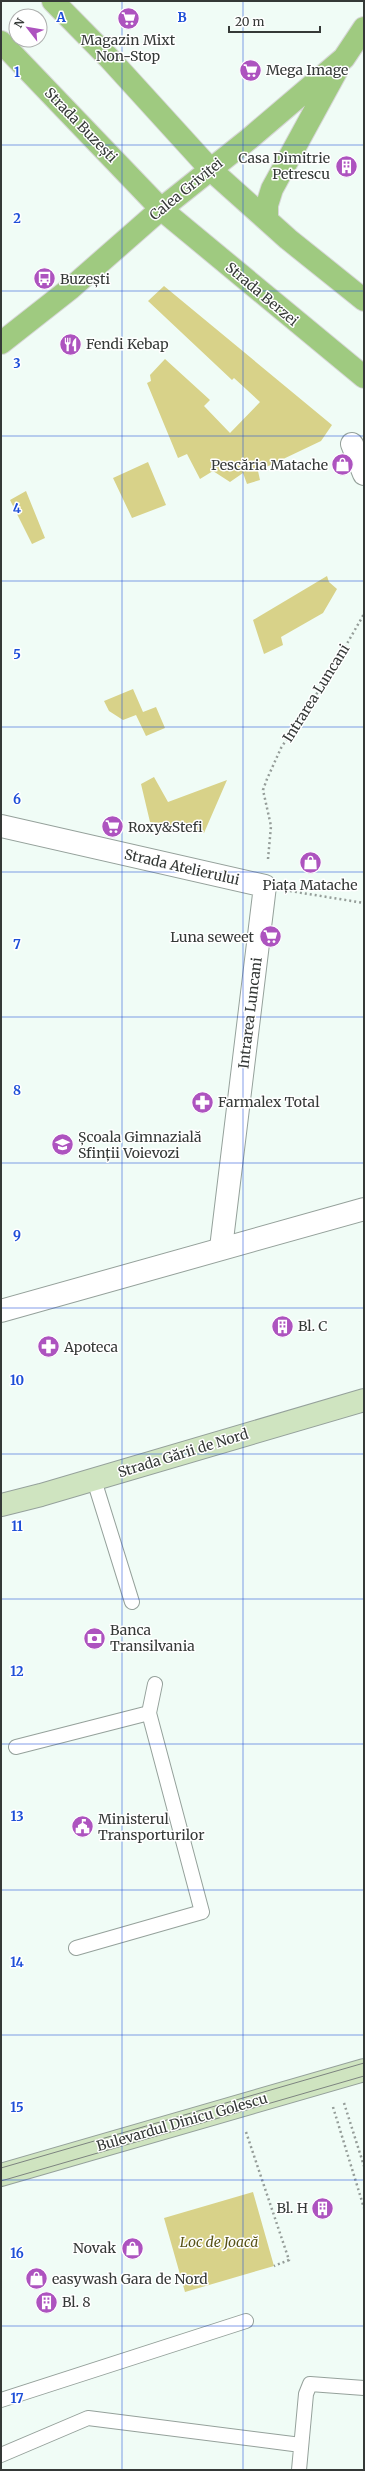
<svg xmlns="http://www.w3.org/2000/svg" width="365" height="2471" viewBox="0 0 365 2471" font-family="Merriweather,serif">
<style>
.green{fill:#d8d289}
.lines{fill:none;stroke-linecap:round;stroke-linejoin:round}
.lane-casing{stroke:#95a19b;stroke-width:16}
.street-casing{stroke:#95a19b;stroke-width:24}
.secondary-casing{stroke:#95a19b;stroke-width:24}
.primary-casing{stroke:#d7d7d7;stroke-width:24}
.path{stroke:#959d99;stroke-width:2.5;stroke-dasharray:2 3;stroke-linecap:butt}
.lane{stroke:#fff;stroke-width:14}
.street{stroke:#fff;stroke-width:22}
.secondary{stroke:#cfe4c0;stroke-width:22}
.primary{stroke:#9fca80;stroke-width:22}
.tram{stroke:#7d8480;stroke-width:1}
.grid{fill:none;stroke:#1d4ed8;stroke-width:1;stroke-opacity:0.55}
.labels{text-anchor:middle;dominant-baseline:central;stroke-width:3;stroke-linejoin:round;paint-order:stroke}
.poi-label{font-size:14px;fill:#353937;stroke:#fff;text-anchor:start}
.street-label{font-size:14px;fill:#353937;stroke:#fff}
.park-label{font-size:14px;font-style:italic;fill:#585317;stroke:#fff}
.grid-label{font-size:13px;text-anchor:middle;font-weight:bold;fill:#1d4ed8;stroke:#fff;stroke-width:3;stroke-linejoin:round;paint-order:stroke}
</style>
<rect width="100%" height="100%" fill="#f0fcf6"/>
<path class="green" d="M164,286L332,425L321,441L258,471L260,480L247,484L243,473L230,482L213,471L200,479L187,454L178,458L147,383L151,381L150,375L165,359L210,400L204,406L230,433L260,402L234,378L232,380L148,301Z
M148,462L166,505L132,518L113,478Z
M26,491L45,538L32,544L10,500Z
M327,576L329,582L337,589L323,613L281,637L283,645L264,654L253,620Z
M133,689L143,712L156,707L165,728L146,736L136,715L123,720L109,711L104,701Z
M154,777L168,802L227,780L204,833L150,822L141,784Z
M253,2192L274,2266L185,2292L164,2218Z"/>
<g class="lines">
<defs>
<path id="lane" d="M94,1480L132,1602
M16,1747L149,1713
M76,1948L202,1912L149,1713L155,1684
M1,2400L246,2321
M1,2455L88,2418L301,2445
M299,2470L306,2394L310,2384L364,2388"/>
<path id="street" d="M352,444L364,474
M1,826L265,886L221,1248
M1,1311L364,1209"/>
<path id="secondary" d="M1,1505L41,1495L364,1400
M1,2175L364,2070"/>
<path id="primary" d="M53,1L109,58L211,170L288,239L364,300
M1,42L161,209L364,377
M267,220V205L272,189L337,70
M1,343L71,288L161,209L249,139L344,58L364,28"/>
</defs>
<use href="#lane" class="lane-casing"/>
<use href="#street" class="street-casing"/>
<use href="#secondary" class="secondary-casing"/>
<use href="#primary" class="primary-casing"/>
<path class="path" d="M268,859L271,826L263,790L267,779L281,748L329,675L364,614
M290,891L364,903
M344,2103L364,2166
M333,2107L364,2208
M246,2132L289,2260L274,2266"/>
<use href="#lane" class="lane"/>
<use href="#street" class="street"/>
<use href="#secondary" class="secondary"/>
<use href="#primary" class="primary"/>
<path class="tram" d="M1,2168L364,2063
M1,2181L364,2076"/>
</g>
<path class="grid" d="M122,1V2470M243,1V2470M1,145H364M1,291H364M1,436H364M1,581H364M1,727H364M1,872H364M1,1017H364M1,1163H364M1,1308H364M1,1454H364M1,1599H364M1,1744H364M1,1890H364M1,2035H364M1,2180H364M1,2326H364"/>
<defs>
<symbol id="supermarket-disc" viewBox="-11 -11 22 22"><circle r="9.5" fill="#ad53bf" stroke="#fff"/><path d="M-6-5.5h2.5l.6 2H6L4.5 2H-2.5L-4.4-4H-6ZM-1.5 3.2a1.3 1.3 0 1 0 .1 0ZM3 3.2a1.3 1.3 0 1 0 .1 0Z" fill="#fff"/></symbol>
<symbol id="building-disc" viewBox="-11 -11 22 22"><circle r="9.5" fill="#ad53bf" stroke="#fff"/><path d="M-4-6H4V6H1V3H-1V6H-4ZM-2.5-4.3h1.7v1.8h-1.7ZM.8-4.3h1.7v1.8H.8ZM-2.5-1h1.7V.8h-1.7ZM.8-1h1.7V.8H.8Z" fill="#fff"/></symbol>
<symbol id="bus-disc" viewBox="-11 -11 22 22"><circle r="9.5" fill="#ad53bf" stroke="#fff"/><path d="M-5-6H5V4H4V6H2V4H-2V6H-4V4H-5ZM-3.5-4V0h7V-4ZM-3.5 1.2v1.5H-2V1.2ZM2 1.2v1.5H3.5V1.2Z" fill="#fff"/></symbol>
<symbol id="restaurant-disc" viewBox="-11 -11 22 22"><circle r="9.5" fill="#ad53bf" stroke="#fff"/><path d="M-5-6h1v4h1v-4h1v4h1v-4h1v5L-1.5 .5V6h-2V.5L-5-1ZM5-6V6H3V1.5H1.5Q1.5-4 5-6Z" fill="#fff"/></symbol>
<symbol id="shop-disc" viewBox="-11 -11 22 22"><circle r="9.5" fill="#ad53bf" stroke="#fff"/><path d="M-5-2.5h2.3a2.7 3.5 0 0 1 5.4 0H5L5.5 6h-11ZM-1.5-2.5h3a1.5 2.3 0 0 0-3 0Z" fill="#fff"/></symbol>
<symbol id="pharmacy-disc" viewBox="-11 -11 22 22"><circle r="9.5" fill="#ad53bf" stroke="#fff"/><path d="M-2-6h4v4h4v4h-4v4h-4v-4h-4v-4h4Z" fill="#fff"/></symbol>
<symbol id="school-disc" viewBox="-11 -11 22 22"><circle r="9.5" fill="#ad53bf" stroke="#fff"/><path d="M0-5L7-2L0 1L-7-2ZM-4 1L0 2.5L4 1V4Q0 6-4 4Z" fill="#fff"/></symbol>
<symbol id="bank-disc" viewBox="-11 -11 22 22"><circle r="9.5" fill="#ad53bf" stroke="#fff"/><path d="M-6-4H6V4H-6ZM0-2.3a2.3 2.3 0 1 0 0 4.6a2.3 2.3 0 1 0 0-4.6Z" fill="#fff"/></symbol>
<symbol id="civic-disc" viewBox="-11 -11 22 22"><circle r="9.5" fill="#ad53bf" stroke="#fff"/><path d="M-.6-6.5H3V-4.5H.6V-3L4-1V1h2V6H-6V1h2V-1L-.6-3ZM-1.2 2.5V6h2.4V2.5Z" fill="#fff"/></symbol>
</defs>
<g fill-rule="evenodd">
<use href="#supermarket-disc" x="116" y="6" width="25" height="25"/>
<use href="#supermarket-disc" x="238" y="58" width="25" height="25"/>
<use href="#building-disc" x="334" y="154" width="25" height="25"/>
<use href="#bus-disc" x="32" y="266" width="25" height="25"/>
<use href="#restaurant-disc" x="58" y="332" width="25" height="25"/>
<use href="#shop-disc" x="330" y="452" width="25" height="25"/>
<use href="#supermarket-disc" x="100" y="814" width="25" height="25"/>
<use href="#shop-disc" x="298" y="850" width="25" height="25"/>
<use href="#supermarket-disc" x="258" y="924" width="25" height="25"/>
<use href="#pharmacy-disc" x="190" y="1090" width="25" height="25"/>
<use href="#school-disc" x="50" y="1132" width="25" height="25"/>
<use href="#building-disc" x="270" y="1314" width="25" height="25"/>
<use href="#pharmacy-disc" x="36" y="1334" width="25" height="25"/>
<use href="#bank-disc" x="82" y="1626" width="25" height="25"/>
<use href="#civic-disc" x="70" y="1814" width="25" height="25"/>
<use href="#building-disc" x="310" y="2196" width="25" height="25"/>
<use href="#shop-disc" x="120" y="2236" width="25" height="25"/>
<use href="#shop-disc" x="24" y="2266" width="25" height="25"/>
<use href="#building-disc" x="34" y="2290" width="25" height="25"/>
</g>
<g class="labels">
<g class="poi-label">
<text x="128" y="40" text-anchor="middle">Magazin Mixt<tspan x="128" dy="16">Non-Stop</tspan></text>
<text x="266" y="70">Mega Image</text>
<text x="330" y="158" text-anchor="end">Casa Dimitrie<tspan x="330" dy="16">Petrescu</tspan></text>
<text x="60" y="279">Buzești</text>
<text x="86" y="344">Fendi Kebap</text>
<text x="328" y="465" text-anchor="end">Pescăria Matache</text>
<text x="128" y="827">Roxy&amp;Stefi</text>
<text x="310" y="885" text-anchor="middle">Piața Matache</text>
<text x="254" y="937" text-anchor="end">Luna seweet</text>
<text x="218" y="1102">Farmalex Total</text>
<text x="78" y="1137">Școala Gimnazială<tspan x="78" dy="16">Sfinții Voievozi</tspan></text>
<text x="298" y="1326">Bl. C</text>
<text x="64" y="1347">Apoteca</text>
<text x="110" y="1630">Banca<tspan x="110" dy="16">Transilvania</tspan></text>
<text x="98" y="1819">Ministerul<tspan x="98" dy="16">Transporturilor</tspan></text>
<text x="308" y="2208" text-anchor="end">Bl. H</text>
<text x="116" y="2248" text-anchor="end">Novak</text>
<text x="52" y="2279">easywash Gara de Nord</text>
<text x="62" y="2302">Bl. 8</text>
</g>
<g class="street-label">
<text transform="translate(81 125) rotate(46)">Strada Buzești</text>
<text transform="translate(186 189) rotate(-39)">Calea Griviței</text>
<text transform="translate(262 294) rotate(40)">Strada Berzei</text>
<text transform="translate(316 693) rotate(-58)">Intrarea Luncani</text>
<text transform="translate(182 867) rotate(13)">Strada Atelierului</text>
<text transform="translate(250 1013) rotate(-83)">Intrarea Luncani</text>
<text transform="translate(183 1453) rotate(-17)">Strada Gării de Nord</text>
<text transform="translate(182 2122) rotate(-16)">Bulevardul Dinicu Golescu</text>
</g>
<g class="park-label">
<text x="219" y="2242">Loc de Joacă</text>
</g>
</g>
<g class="grid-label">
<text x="61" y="22">A</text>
<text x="182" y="22">B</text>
<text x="17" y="77">1</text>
<text x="17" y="223">2</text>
<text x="17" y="368">3</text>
<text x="17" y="513">4</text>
<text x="17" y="659">5</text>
<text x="17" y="804">6</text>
<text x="17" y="949">7</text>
<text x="17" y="1095">8</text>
<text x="17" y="1240">9</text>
<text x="17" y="1385">10</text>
<text x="17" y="1531">11</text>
<text x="17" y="1676">12</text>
<text x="17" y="1821">13</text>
<text x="17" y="1967">14</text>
<text x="17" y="2112">15</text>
<text x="17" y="2258">16</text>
<text x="17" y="2403">17</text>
</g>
<rect width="365" height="2471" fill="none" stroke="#353937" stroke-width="4"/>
<g transform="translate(28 28) rotate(301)"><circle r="19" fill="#ffffff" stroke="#aeb0af"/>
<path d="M0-3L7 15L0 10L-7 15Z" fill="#ad53bf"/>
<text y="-6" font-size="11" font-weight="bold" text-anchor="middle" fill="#353937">N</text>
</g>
<path d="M229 26v6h91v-6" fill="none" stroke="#353937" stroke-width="2"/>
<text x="235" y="26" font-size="12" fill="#353937" stroke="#ffffff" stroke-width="3" paint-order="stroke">20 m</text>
</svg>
